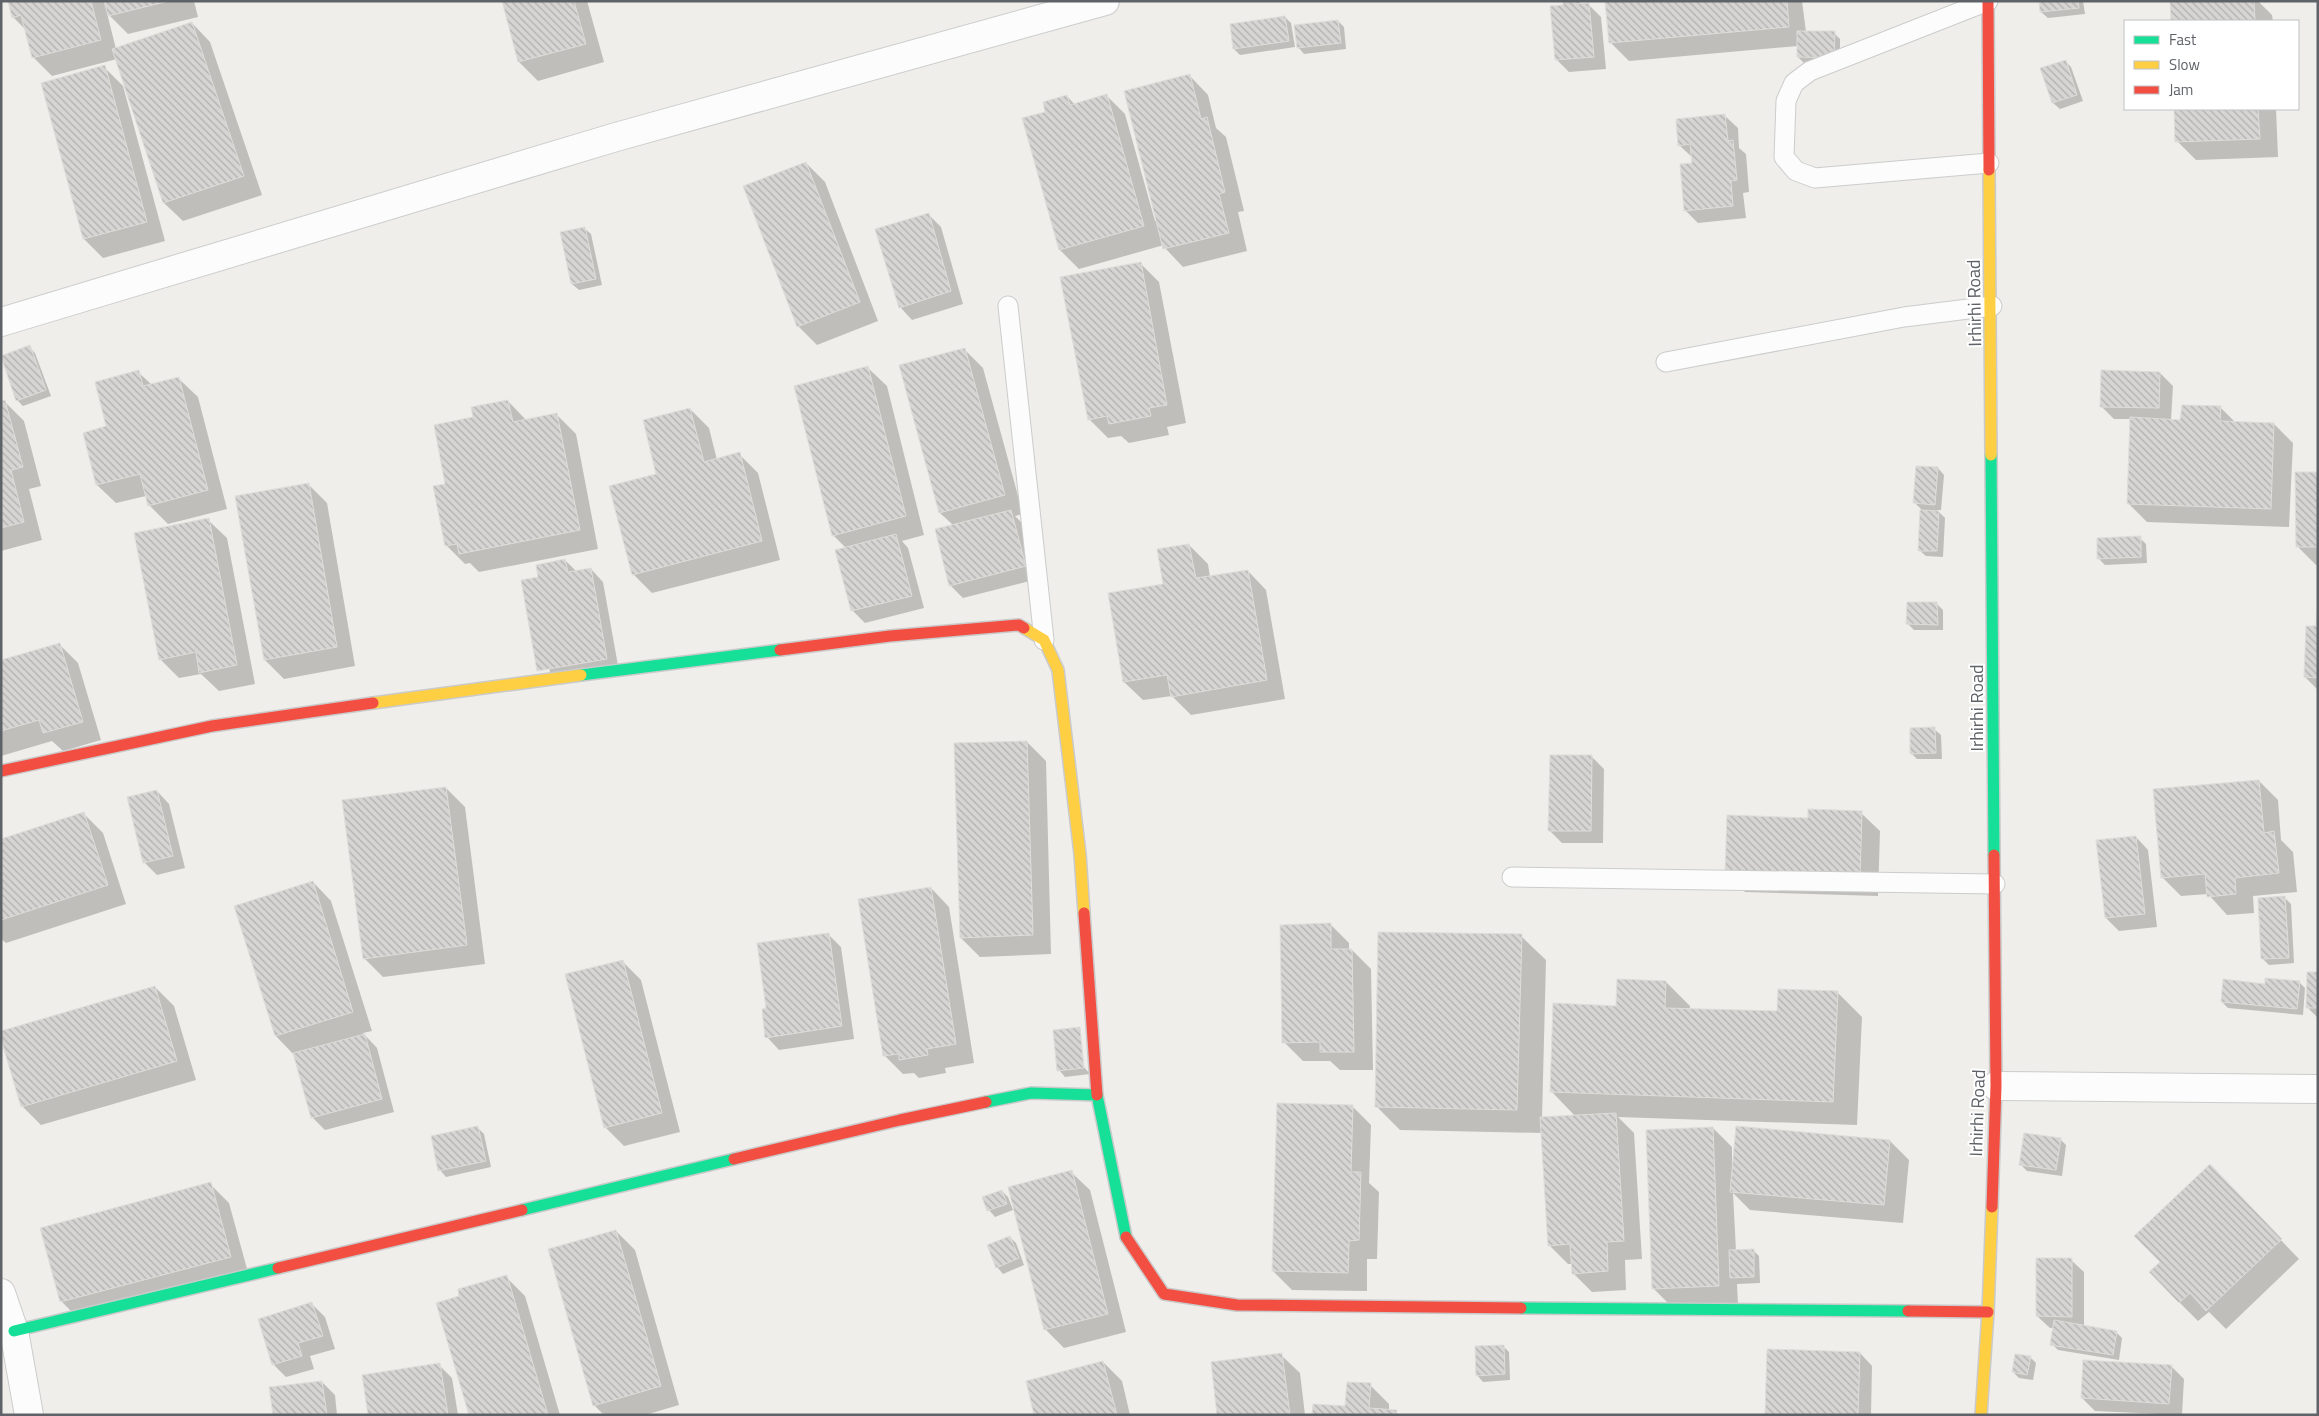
<svg xmlns="http://www.w3.org/2000/svg" width="2319" height="1416" viewBox="0 0 2319 1416" font-family="'Titillium Web',sans-serif">
<style>
.shadow{fill:#0003}
.building{fill:url(#building-back-hatch);stroke:#deddd9}
.lines{fill:none;stroke-linecap:round;stroke-linejoin:round}
.lane-casing{stroke:#cbcccc;stroke-width:21}
.street-casing{stroke:#cbcccc;stroke-width:30}
.fast-casing{stroke:#cacacb;stroke-width:14}
.slow-casing{stroke:#cacacb;stroke-width:14}
.jam-casing{stroke:#cacacb;stroke-width:14}
.lane{stroke:#fdfcfc;stroke-width:19}
.street{stroke:#fdfcfc;stroke-width:28}
.fast{stroke:#16e098;stroke-width:11}
.slow{stroke:#ffcf43;stroke-width:11}
.jam{stroke:#f24e42;stroke-width:11}
.labels{text-anchor:middle;dominant-baseline:central;stroke-width:4;stroke-linejoin:round;paint-order:stroke}
.street-label{font-size:18px;fill:#5f6368;stroke:#fff}
</style>
<defs>
<pattern id="building-back-hatch" width="6" height="6" patternUnits="userSpaceOnUse" patternTransform="scale(1.25)"><rect width="6" height="6" fill="#d6d5d3"/><path d="M-1 5l2 2M0 0l6 6M5-1l2 2" fill="none" stroke="#b1b0af"/></pattern>
</defs>
<rect width="100%" height="100%" fill="#efeeea"/>
<path class="shadow" d="M10,1H194L198,17L128,34L107,13L116,49L192,23L210,42L262,195L183,221L164,203L117,59L52,76L33,57L26,30L13,17Z
M503,1H587L604,62L538,81L519,62Z
M1564,1H1578L1582,5L1588,4L1601,17L1606,69L1569,72L1556,59Z
M1607,1H1802L1806,32L1834,33L1840,39V64L1804,63L1798,57V46L1629,61L1610,42Z
M2040,1H2083L2085,14L2048,18L2041,12Z
M2171,1H2258L2272,15L2273,21H2172Z
M1285,17L1291,23L1295,47L1240,55L1234,49Z
M1338,21L1344,27L1346,49L1304,54L1298,47Z
M2065,61L2071,67L2083,101L2060,109L2053,103L2042,69Z
M104,67L123,86L165,241L103,258L84,239L43,84Z
M1190,76L1208,95L1216,128L1226,137L1244,211L1238,212L1247,251L1183,267L1165,248L1164,245L1079,269L1060,250L1023,119L1047,113L1067,96L1075,105L1106,95L1125,114L1155,221H1158Z
M2175,109H2276L2278,157L2196,160L2177,141Z
M1725,116L1738,128L1739,148L1746,154L1749,192L1743,193L1746,218L1698,223L1685,210L1693,158L1679,145Z
M806,163L825,182L878,321L817,345L798,326Z
M928,214L941,227L963,304L912,320L900,307Z
M584,228L591,234L602,285L579,290L572,284Z
M1140,263L1159,282L1186,423L1167,427L1169,435L1129,443L1121,436L1108,438L1089,419Z
M29,347L35,353L51,396L23,406L17,400L1,357Z
M964,349L983,368L1023,514L1015,516L1023,524L1038,579L963,598L950,585L953,525L940,513Z
M868,368L887,386L924,535L902,541L908,548L924,608L865,623L852,610L846,548L833,535Z
M138,372L152,385L179,379L198,397L227,509L168,524L149,505L146,496L116,503L97,485L108,427Z
M2160,373L2173,386L2171,420L2182,421L2220,407L2236,423L2274,424L2293,443L2289,527L2147,522L2128,503L2132,419H2114L2101,406Z
M508,401L527,421L557,415L576,434L598,549L479,572L470,563L465,564L446,545L475,418Z
M5,402L24,421L41,486L29,489L42,540L1,551V403Z
M690,409L709,428L717,460L739,454L758,473L780,560L652,593L633,574L658,475Z
M1938,468L1944,475L1941,510H1937L1945,518L1943,557L1926,556L1919,550L1921,509L1915,503Z
M2318,473V565H2316L2297,546Z
M308,484L327,503L355,666L284,679L265,660L236,497Z
M208,520L227,538L255,684L219,691L201,674L179,678L160,659Z
M2140,538L2146,544L2147,563L2105,565L2099,559Z
M1189,545L1208,564L1210,577L1248,571L1266,590L1285,699L1191,715L1172,696L1143,700L1124,682L1164,585Z
M565,560L576,571L591,569L603,582L619,671L551,683L540,578Z
M1937,604L1943,610V630H1914L1908,624Z
M2318,626V690L2305,677Z
M59,644L78,663L101,740L63,751L52,741L1,756V661Z
M1934,729L1941,735L1942,759H1917L1911,753Z
M1027,742L1046,761L1051,954L980,957L961,938Z
M1591,756L1604,769L1603,843H1562L1549,830Z
M2259,781L2278,800L2281,840L2293,852L2297,892L2253,896L2254,913L2227,915L2208,894L2181,896L2162,877Z
M446,788L465,807L485,964L383,977L364,958Z
M157,791L169,804L185,868L157,875L144,862Z
M1861,813L1880,831L1878,896L1745,892L1727,873L1809,819Z
M84,814L103,833L126,904L6,943L1,939V841Z
M2136,837L2148,850L2157,927L2119,931L2106,918Z
M313,882L331,901L372,1031L363,1033L377,1048L394,1112L325,1130L312,1117L294,1055L276,1036Z
M931,888L949,907L974,1063L945,1068L946,1073L919,1078L914,1073L903,1074L884,1055Z
M2285,898L2291,904L2294,963L2269,965L2263,959Z
M1330,924L1349,943V950H1352L1371,969L1373,1070H1340L1330,1061H1303L1284,1042Z
M828,934L841,947L854,1039L779,1050L767,1037L768,1009Z
M1521,936L1546,960L1542,1119L1576,1117L1551,1091L1617,1007L1666,982L1690,1006V1010L1778,1013L1838,993L1862,1017L1857,1125L1618,1117L1634,1133L1642,1259L1625,1260L1626,1290L1592,1292L1573,1273L1572,1264H1568L1549,1245L1542,1133L1400,1130L1376,1106Z
M622,961L641,980L680,1132L624,1146L605,1127Z
M2318,973V1018L2307,1007Z
M2299,982L2305,988L2303,1015L2228,1008L2222,1002L2266,985Z
M155,987L174,1006L196,1080L41,1125L22,1106Z
M1054,1032L1090,1074L1065,1077L1059,1070Z
M1352,1106L1371,1125L1369,1183L1379,1192L1377,1259H1367V1291L1292,1290L1273,1271Z
M478,1128L484,1134L491,1167L446,1177L440,1170Z
M1713,1128L1732,1147V1165L1890,1141L1909,1160L1903,1223L1750,1210L1733,1193L1736,1251L1753,1250L1759,1256L1760,1283L1737,1284L1738,1304L1672,1307L1653,1288Z
M2060,1139L2066,1145L2062,1176L2027,1171L2021,1165Z
M1071,1172L1090,1190L1126,1332L1064,1348L1045,1329Z
M210,1184L229,1203L249,1276L80,1320L61,1301Z
M2228,1185L2299,1259L2226,1329L2209,1312L2198,1321L2179,1302L2161,1262Z
M1002,1191L1008,1197L1013,1210L995,1217L989,1210Z
M616,1231L635,1250L679,1405L645,1415H604L594,1405Z
M1010,1237L1016,1243L1024,1265L1003,1274L997,1267Z
M2071,1260L2084,1272V1327L2116,1332L2122,1338L2119,1360L2058,1350L2052,1344L2054,1328H2050L2037,1316Z
M506,1277L525,1296L560,1415H470L460,1297Z
M312,1304L325,1317L335,1349L310,1356L314,1369L286,1377L273,1364Z
M1503,1346L1509,1352L1510,1380L1483,1382L1477,1375Z
M1860,1353L1872,1366L1871,1415H1766Z
M1281,1355L1300,1373L1305,1415H1219Z
M2030,1357L2036,1363L2033,1380L2019,1378L2013,1372Z
M1103,1362L1122,1381L1130,1415H1035Z
M439,1365L452,1378L458,1415H370Z
M2171,1366L2184,1379L2182,1415L2095,1411L2082,1398Z
M322,1382L335,1395L337,1415H274Z
M1370,1385L1389,1404V1411L1396,1412L1399,1415H1313L1346,1407Z"/>
<path class="building" d="M8,1H91L101,40L32,58L21,15L12,18Z
M104,1H169L108,16Z
M502,1H574L586,44L518,62Z
M1563,1H1575V4L1589,3L1594,57L1555,60L1550,6L1563,5Z
M1605,1H1787L1789,27L1609,43Z
M2039,1H2078L2079,8L2040,12Z
M2170,1H2254L2255,21H2171Z
M1285,16L1289,41L1233,49L1230,24Z
M1338,20L1341,43L1297,48L1294,25Z
M192,22L244,176L163,203L112,49Z
M1797,31H1835L1834,58L1797,57Z
M2066,60L2077,95L2052,103L2040,68Z
M105,65L147,222L83,239L41,83Z
M1190,74L1201,119L1207,117L1225,192L1219,194L1229,233L1163,249L1124,91Z
M1107,94L1144,226L1059,250L1022,118L1045,112L1043,102L1067,95L1070,105Z
M2174,109H2258L2260,139L2175,142Z
M1725,114L1728,141L1733,140L1737,180L1731,181L1733,206L1684,211L1680,164L1692,163L1690,144L1678,146L1676,119Z
M806,162L860,302L797,327L743,186Z
M929,213L951,291L899,308L875,229Z
M585,227L596,279L571,284L560,232Z
M1141,262L1167,405L1149,408L1151,416L1109,424L1107,416L1088,420L1060,277Z
M30,345L46,390L16,401L1,356Z
M965,348L1005,495L939,513L899,365Z
M868,366L906,516L832,536L794,386Z
M139,370L143,386L179,377L208,490L148,506L140,474L96,485L83,433L106,426L95,382Z
M2101,370L2160,372L2159,408L2100,407Z
M5,400L23,467L11,470L24,522L1,528V401Z
M508,400L513,422L557,413L580,530L459,554L457,544L445,546L433,486L445,484L434,425L473,417L471,407Z
M2182,405L2221,406L2220,421L2274,423L2271,509L2127,504L2130,417L2180,420Z
M690,408L704,462L740,452L762,541L632,575L609,486L656,474L643,420Z
M1916,466L1938,467L1935,505L1913,503Z
M2295,472H2318V547H2296Z
M309,483L337,647L264,660L235,496Z
M1011,510L1026,566L949,586L935,529Z
M1920,510L1939,511L1937,551H1918Z
M209,518L237,665L199,673L196,652L159,660L134,533Z
M896,534L912,596L851,611L835,550Z
M2141,536V557L2097,559V538Z
M1189,544L1196,578L1248,570L1267,680L1171,697L1167,675L1123,682L1108,593L1163,584L1157,549Z
M565,559L568,572L591,568L607,659L537,671L521,580L538,577L536,565Z
M2318,600V678L2304,677L2306,626H2316Z
M1907,602H1937L1938,625L1906,624Z
M60,643L83,722L43,733L39,720L1,731V660Z
M1935,727L1936,753L1910,754V728Z
M1027,741L1033,935L960,938L954,743Z
M1550,755H1592L1591,831H1548Z
M2259,780L2264,833L2274,831L2279,873L2235,878L2236,894L2207,897L2205,874L2161,878L2153,789Z
M446,787L467,945L363,959L342,800Z
M157,790L173,856L143,863L127,797Z
M1808,809L1862,811L1860,878L1725,874L1727,815L1808,818Z
M84,812L108,885L1,920V839Z
M2136,836L2145,914L2105,918L2096,840Z
M313,881L353,1012L275,1036L234,906Z
M931,887L956,1044L927,1049L928,1055L899,1060V1054L883,1056L858,899Z
M2285,896L2289,958L2261,959L2258,898Z
M1331,923V949H1352L1354,1052H1320V1042L1282,1043L1280,925Z
M1378,932L1522,934L1517,1110L1375,1107Z
M829,933L842,1026L765,1038L762,1009L766,1008L757,943Z
M623,960L662,1113L604,1128L565,974Z
M2307,972H2318V1008H2306Z
M2265,978L2300,981L2297,1009L2221,1002L2223,979L2265,984Z
M1617,979L1666,981L1665,1008L1777,1011L1778,989L1838,991L1833,1102L1550,1092L1553,1003L1616,1006Z
M155,986L177,1061L21,1107L1,1039V1031Z
M1080,1027L1084,1068L1057,1071L1053,1030Z
M365,1034L382,1099L311,1118L293,1053Z
M1277,1103L1353,1105L1351,1172H1361L1359,1240L1349,1241L1348,1273L1272,1271Z
M1616,1113L1624,1241L1607,1242L1608,1271L1572,1274L1570,1244L1548,1246L1540,1117Z
M478,1126L486,1161L438,1171L431,1136Z
M1736,1126L1890,1140L1884,1205L1730,1192Z
M1713,1127L1719,1286L1652,1289L1646,1130Z
M2024,1133L2061,1138L2056,1170L2019,1165Z
M2210,1164L2282,1239L2206,1311L2190,1293L2179,1303L2149,1272L2160,1262L2134,1236Z
M1072,1170L1108,1314L1044,1330L1008,1187Z
M211,1182L231,1257L60,1302L40,1228Z
M1002,1190L1007,1204L987,1211L982,1197Z
M616,1230L661,1386L593,1406L548,1249Z
M1010,1236L1019,1258L996,1268L987,1245Z
M1754,1249V1277L1730,1278L1729,1250Z
M2036,1258H2072V1317L2036,1316Z
M507,1275L548,1415H469L436,1303L459,1296L458,1289Z
M312,1302L323,1336L298,1343L302,1356L272,1365L258,1319Z
M2054,1320L2117,1331L2113,1355L2050,1345Z
M1504,1345L1505,1374L1476,1376L1475,1346Z
M1767,1349L1860,1352L1858,1415H1765Z
M1282,1353L1290,1415H1217L1211,1362Z
M2015,1354L2031,1356L2027,1375L2012,1372Z
M2083,1360L2172,1365L2169,1404L2081,1398Z
M1103,1361L1117,1415H1034L1026,1381Z
M440,1363L448,1415H368L362,1375Z
M322,1381L327,1415H273L269,1387Z
M1347,1382L1371,1383L1369,1408L1397,1410L1396,1415H1312L1313,1404L1345,1406Z"/>
<g class="lines">
<defs>
<path id="lane" d="M1988,1L1810,71L1794,83L1786,101L1784,157L1796,171L1815,178L1989,163
M1008,306L1044,640
M1666,362L1904,317L1992,306
M1512,877L1995,884"/>
<path id="street" d="M1,322L616,137L1105,1
M1996,1086L2318,1089
M1,1293L14,1331L29,1415"/>
<path id="fast" d="M1991,455L1994,855
M581,675L780,650
M986,1102L1031,1093L1097,1095L1126,1237
M522,1210L734,1159
M1521,1308L1908,1311
M14,1331L278,1268"/>
<path id="slow" d="M1989,170L1991,455
M1024,628L1044,640L1058,670L1080,854L1084,913
M373,703L581,675
M1981,1415L1988,1312L1992,1207"/>
<path id="jam" d="M1988,1L1989,170
M780,650L890,636L1019,625L1024,628
M1,771L212,726L373,703
M1084,913L1097,1095
M734,1159L900,1120L986,1102
M1992,1207L1996,1086L1994,855
M1126,1237L1164,1294L1237,1305L1521,1308
M278,1268L522,1210
M1908,1311L1988,1312"/>
</defs>
<use href="#lane" class="lane-casing"/>
<use href="#street" class="street-casing"/>
<use href="#fast" class="fast-casing"/>
<use href="#slow" class="slow-casing"/>
<use href="#jam" class="jam-casing"/>
<use href="#lane" class="lane"/>
<use href="#street" class="street"/>
<use href="#fast" class="fast"/>
<use href="#slow" class="slow"/>
<use href="#jam" class="jam"/>
</g>
<g class="labels">
<g class="street-label">
<text transform="translate(1974 303) rotate(-91)">Irhirhi Road</text>
<text transform="translate(1976 708) rotate(-90)">Irhirhi Road</text>
<text transform="translate(1977 1113) rotate(-88)">Irhirhi Road</text>
</g>
</g>
<rect width="2319" height="1416" fill="none" stroke="#5f6368" stroke-width="5"/>
<rect x="2124" y="20" width="175" height="90" fill="#ffffff" stroke="#bfc1c3"/>
<rect x="2134" y="36" width="25" height="8" fill="#16e098" stroke="#bfc1c3"/>
<text x="2169" y="45" font-size="15" fill="#5f6368">Fast</text>
<rect x="2134" y="61" width="25" height="8" fill="#ffcf43" stroke="#bfc1c3"/>
<text x="2169" y="70" font-size="15" fill="#5f6368">Slow</text>
<rect x="2134" y="86" width="25" height="8" fill="#f24e42" stroke="#bfc1c3"/>
<text x="2169" y="95" font-size="15" fill="#5f6368">Jam</text>
</svg>
